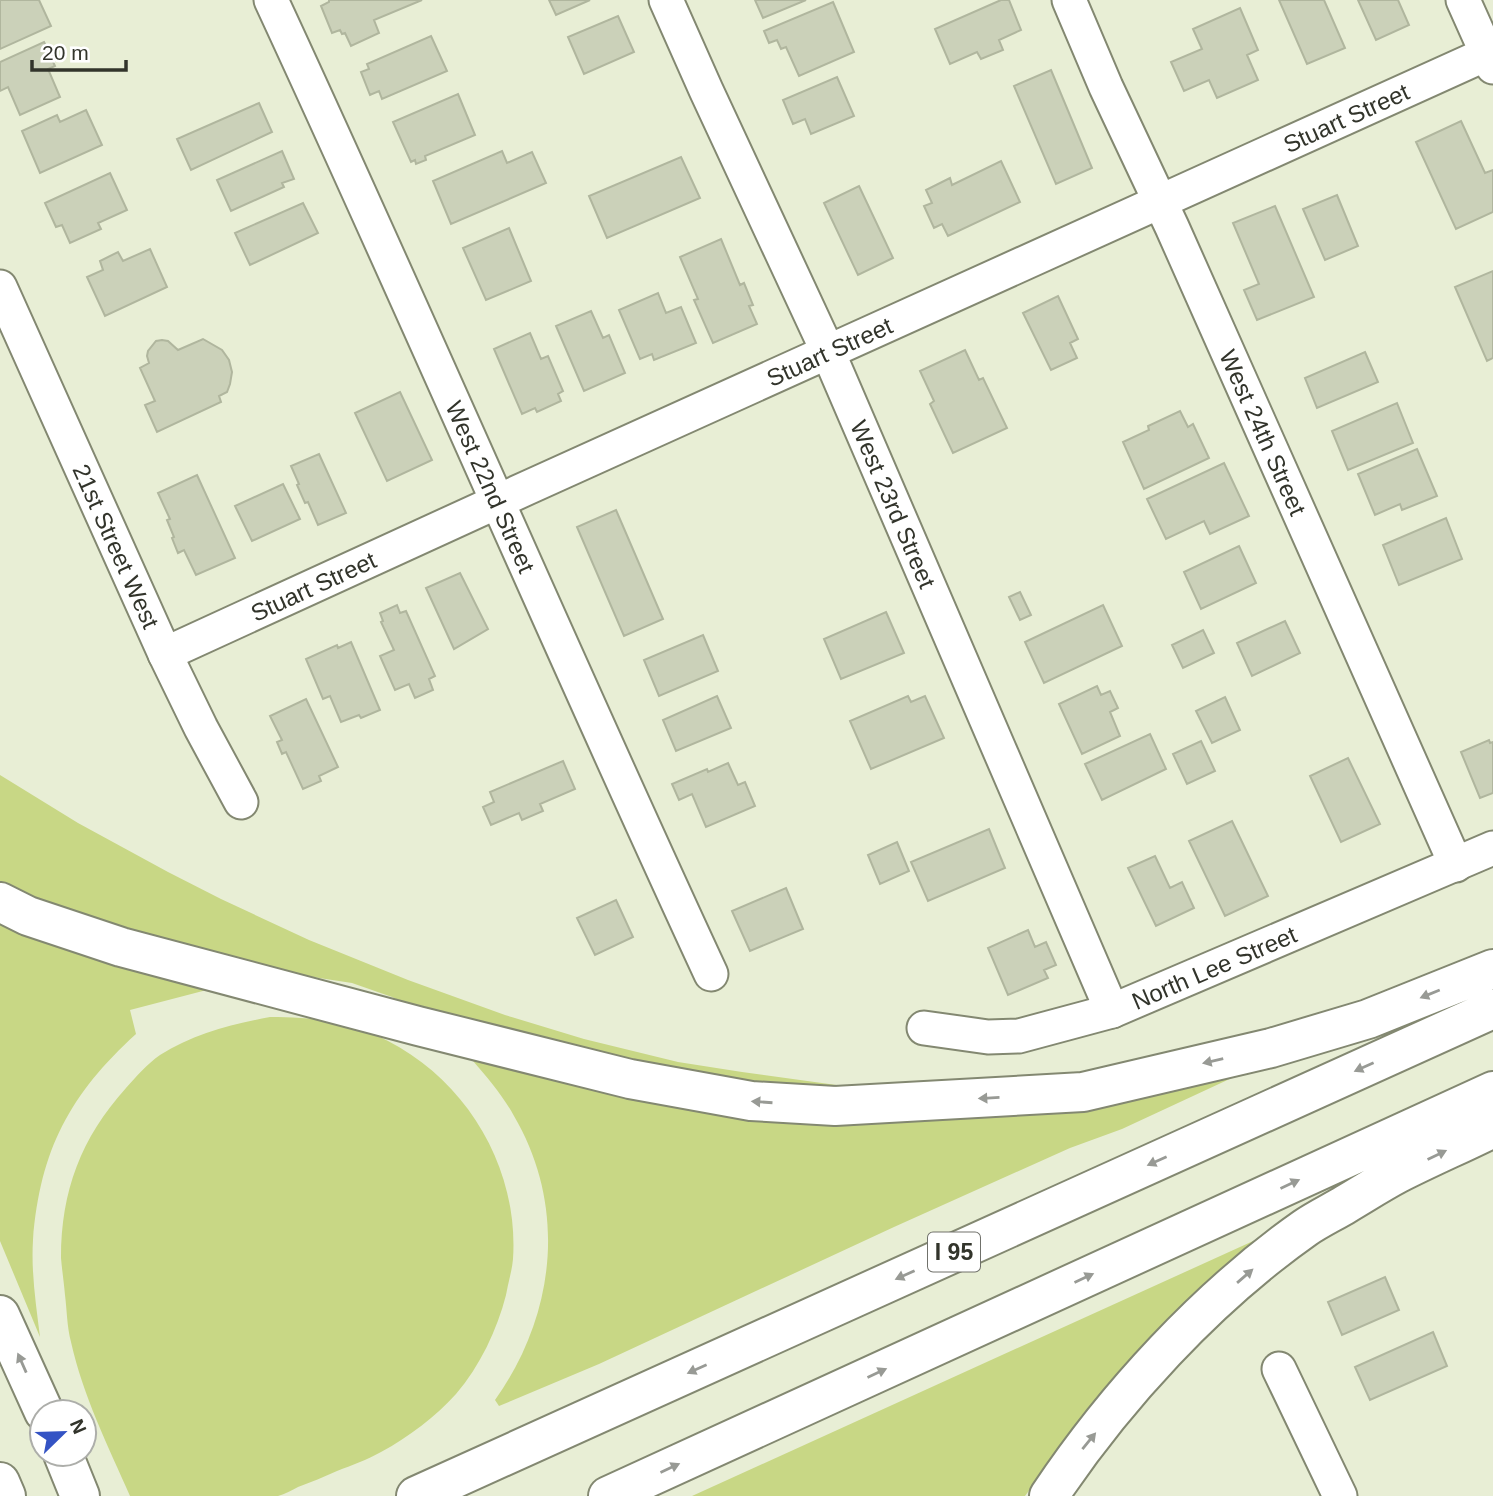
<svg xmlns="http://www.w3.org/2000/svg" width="1493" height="1496" viewBox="0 0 1493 1496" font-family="Arial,sans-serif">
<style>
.green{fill:#c8d785}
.building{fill:#cbd1b9;stroke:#b0b69e;stroke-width:2}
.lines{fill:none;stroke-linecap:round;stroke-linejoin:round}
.minor-casing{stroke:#838871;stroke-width:37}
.trunk-casing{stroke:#838871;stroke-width:42}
.motorway-casing{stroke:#838871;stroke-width:42}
.minor{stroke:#fff;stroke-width:33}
.trunk{stroke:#fff;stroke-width:38}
.motorway{stroke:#fff;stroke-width:38}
.oneway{fill:#989a95}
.labels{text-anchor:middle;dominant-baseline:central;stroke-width:6;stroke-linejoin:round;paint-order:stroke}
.shield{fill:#fff;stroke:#70716b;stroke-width:2}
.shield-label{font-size:23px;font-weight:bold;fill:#32342b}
.street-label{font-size:24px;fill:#32342b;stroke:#fff}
</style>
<rect width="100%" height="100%" fill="#e8eed5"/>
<path class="green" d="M0,775L78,823L168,872L221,899L309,940L408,980L505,1015L584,1039L678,1062L742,1072L858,1088L1249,1070L1122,1129L1070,1148L894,1227L599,1364L499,1406L495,1400C555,1316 568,1208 514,1116C503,1096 488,1078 473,1061L478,1058L422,1012L392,997L352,983L306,976H279L222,986L130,1010L136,1034C70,1094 40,1150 33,1240C31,1272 36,1305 40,1337L0,1241Z
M270,1017C311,1017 351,1021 388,1041C468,1082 519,1169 513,1259C512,1271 508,1283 506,1295C497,1330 480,1366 456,1394C435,1417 409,1437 381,1452C367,1460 352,1465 337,1471C324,1477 311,1482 298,1487C292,1490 285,1494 278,1496C266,1496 249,1496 236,1496C201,1496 165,1496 130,1496C108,1446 83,1396 71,1342C67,1327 67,1311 65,1295C64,1283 62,1270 61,1258C61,1191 81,1138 126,1088C136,1077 147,1064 160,1055C193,1034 232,1024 270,1017Z
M1262,1237C1221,1271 1181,1306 1144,1345C1100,1391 1063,1445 1025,1496H692Z"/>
<path class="building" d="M0,0H39L51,26L0,49Z
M329,0H422L374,20L379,33L351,46L345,33L342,34L340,30L332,33L321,6L329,2Z
M549,0H590L556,15Z
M755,0H806L763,18Z
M1001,0H1009L1021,30L999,40L1003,50L981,59L977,52L950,64L935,29Z
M1279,0H1324L1345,48L1307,64Z
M1358,0H1398L1409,25L1376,40Z
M833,2L854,52L799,76L786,47L781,49L777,40L769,43L764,31Z
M1240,8L1258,50L1247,55L1258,80L1217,98L1209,80L1184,91L1171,62L1202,49L1193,29Z
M618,16L634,52L584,74L568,37Z
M431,36L447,71L382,99L379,91L370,95L361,72L369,69L367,64Z
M44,42L55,66L48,69L60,97L20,115L8,87L0,91V62Z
M1051,70L1092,168L1056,184L1014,86Z
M837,77L854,116L811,134L805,119L793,124L783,100Z
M458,94L475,135L425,156L426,160L416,164L415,160L411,162L393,122Z
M259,103L272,132L191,170L177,139Z
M86,110L102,145L40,173L22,131L57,115L60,122Z
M1461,121L1485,173L1493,170V212L1456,229L1416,142Z
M282,151L294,179L282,183L284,187L231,211L217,180Z
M502,151L507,163L532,152L546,183L451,224L433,181Z
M681,157L700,198L607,238L589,196Z
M1001,161L1020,202L948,236L942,224L934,228L924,206L932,203L926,190L950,178L952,185Z
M110,173L127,210L98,223L101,229L70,243L62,225L56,227L45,203Z
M859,186L893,258L858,275L824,203Z
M1337,195L1358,246L1325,260L1303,209Z
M303,203L318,233L250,265L235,233Z
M1275,206L1314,297L1257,320L1244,290L1259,284L1233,223Z
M509,228L531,281L486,300L463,248Z
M721,239L740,285L744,283L753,305L749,306L757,324L713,343L694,300L698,299L680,257Z
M150,249L167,287L105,316L87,277L103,270L100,261L118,252L123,261Z
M1493,271V358L1487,361L1455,287Z
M658,293L666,313L681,307L696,343L654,360L652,354L640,359L619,310Z
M1058,296L1078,339L1070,343L1077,358L1051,370L1023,313Z
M591,311L603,338L609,335L625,373L584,391L556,326Z
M530,333L541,359L548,356L563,391L558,394L561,401L537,412L535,408L522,414L494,349Z
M203,339L222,350L229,360L232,372L230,384L227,392L219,396L221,402L157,432L145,405L155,401L140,368L149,363L147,356L148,351L156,341L162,340L168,341L178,350Z
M965,350L979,380L983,378L1007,428L953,453L930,404L934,401L920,371Z
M1365,352L1378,382L1317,408L1305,378Z
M400,392L432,460L387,481L355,413Z
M1397,403L1413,443L1348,470L1332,431Z
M1180,411L1188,427L1193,424L1209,458L1144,489L1123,442L1149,430L1148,426Z
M1417,449L1437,496L1402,510L1400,504L1375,515L1358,474Z
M319,454L346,513L318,525L308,502L305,503L297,485L299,484L291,466Z
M1224,463L1249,516L1210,534L1204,521L1166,539L1147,499Z
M197,475L235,558L196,575L184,550L178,553L172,538L174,537L167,520L170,519L158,493Z
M283,484L300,519L252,541L235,506Z
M616,510L663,619L624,636L577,527Z
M1446,518L1462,559L1399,585L1383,545Z
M1239,546L1256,583L1201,609L1184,572Z
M460,573L488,629L454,649L426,588Z
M1020,592L1031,615L1020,620L1009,597Z
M397,605L400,613L406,611L435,676L429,679L433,690L415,698L409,684L395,690L380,656L394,650L381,622L383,621L380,613Z
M1103,605L1122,646L1044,683L1025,642Z
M886,612L904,653L841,679L824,639Z
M1285,621L1300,653L1252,676L1237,643Z
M1203,630L1214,653L1183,668L1172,645Z
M703,635L718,671L659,696L644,660Z
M351,642L380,710L361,718L359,715L341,722L330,696L323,699L306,659L337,645L338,648Z
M1097,686L1101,695L1110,691L1118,708L1110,712L1120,736L1082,754L1059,704Z
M717,696L731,728L676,751L663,720Z
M908,696L911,702L925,696L944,738L871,769L850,721Z
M1225,697L1240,730L1212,743L1196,711Z
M306,699L338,767L319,776L321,781L303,789L286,752L282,754L277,742L282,740L270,716Z
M1150,734L1166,769L1102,800L1085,764Z
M1489,740L1490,743L1493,742V793L1480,798L1461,752Z
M1201,741L1215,771L1187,784L1173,754Z
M1348,758L1380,824L1341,842L1310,776Z
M563,761L575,789L540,804L543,811L522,820L519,813L491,825L483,807L494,802L490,792Z
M728,763L738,785L745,782L755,806L706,827L692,794L679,800L672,784L707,769L708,772Z
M1232,821L1268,896L1225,916L1189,841Z
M989,829L1005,868L928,901L911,862Z
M897,842L909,871L880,884L868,855Z
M1155,856L1170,888L1182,882L1194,908L1156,926L1128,868Z
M786,888L803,929L750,951L732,911Z
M616,900L633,937L595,955L577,918Z
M1028,930L1035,947L1046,942L1056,965L1044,970L1048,978L1008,995L988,948Z
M1385,1277L1399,1310L1342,1335L1328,1302Z
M1433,1332L1447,1366L1370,1400L1355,1367Z"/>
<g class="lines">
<defs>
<g id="minor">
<path id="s1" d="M271,0C421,323 561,651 711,974"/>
<path id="s2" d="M666,0L706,90L828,352L1112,1011"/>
<path id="s3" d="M1069,0L1106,87L1172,227L1456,865"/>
<path d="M1463,0L1493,67"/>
<path id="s4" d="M0,287L165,654L201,728L241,802"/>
<path id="s5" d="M165,654L527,488L1493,51"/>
<path id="s6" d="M924,1028L988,1037L1019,1036L1112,1011L1493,848"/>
<path d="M1279,1369L1340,1496"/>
</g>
<path id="trunk" d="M0,1315L44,1412
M63,1454L80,1496
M0,1482L6,1496"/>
<path id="motorway" d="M0,902L28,916L121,947L418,1026L630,1079L751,1101L835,1106L1083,1092L1271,1048L1368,1019L1493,969
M416,1496L1493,1009
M608,1496L1493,1091
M1049,1496C1115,1397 1207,1297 1305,1228C1318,1219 1333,1212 1346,1204C1363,1194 1380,1183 1397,1174C1428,1158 1461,1144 1493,1128"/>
</defs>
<use href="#minor" class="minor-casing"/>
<use href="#trunk" class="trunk-casing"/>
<use href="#motorway" class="motorway-casing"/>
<use href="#minor" class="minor"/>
<use href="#trunk" class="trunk"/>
<use href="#motorway" class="motorway"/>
</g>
<defs><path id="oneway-solid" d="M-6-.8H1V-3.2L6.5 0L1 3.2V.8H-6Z" transform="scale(1.75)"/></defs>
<g class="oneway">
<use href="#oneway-solid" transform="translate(1430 994) rotate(158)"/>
<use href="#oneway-solid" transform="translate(1213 1061) rotate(167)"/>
<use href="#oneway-solid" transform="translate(1364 1067) rotate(156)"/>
<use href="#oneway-solid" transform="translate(989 1098) rotate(177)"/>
<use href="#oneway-solid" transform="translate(762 1102) rotate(-176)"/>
<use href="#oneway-solid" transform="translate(1437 1155) rotate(-26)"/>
<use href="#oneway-solid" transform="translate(1157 1161) rotate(156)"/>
<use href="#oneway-solid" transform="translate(1290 1184) rotate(-25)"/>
<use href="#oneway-solid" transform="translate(905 1275) rotate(156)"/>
<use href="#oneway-solid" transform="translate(1245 1276) rotate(-41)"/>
<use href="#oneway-solid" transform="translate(1084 1278) rotate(-25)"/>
<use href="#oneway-solid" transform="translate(22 1363) rotate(-114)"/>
<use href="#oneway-solid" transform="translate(697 1369) rotate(156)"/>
<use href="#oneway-solid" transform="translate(877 1373) rotate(-25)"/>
<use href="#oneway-solid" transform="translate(1089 1441) rotate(-51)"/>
<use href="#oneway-solid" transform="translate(670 1468) rotate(-25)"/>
</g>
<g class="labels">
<rect class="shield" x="928" y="1232.5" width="52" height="39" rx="5"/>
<g class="shield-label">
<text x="954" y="1252">I 95</text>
</g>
<g class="street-label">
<text stroke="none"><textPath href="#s5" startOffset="1297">Stuart Street</textPath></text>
<text stroke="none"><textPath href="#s5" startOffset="730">Stuart Street</textPath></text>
<text stroke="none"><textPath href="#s3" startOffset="474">West 24th Street</textPath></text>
<text stroke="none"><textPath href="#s1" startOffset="534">West 22nd Street</textPath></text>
<text stroke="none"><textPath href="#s2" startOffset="553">West 23rd Street</textPath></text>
<text stroke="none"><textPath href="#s4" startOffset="284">21st Street West</textPath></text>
<text stroke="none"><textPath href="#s5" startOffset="163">Stuart Street</textPath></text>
<text stroke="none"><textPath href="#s6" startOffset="303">North Lee Street</textPath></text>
</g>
</g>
<g transform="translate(63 1433) rotate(67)"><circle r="33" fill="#ffffff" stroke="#adaeaa" stroke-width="2"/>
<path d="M0-5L12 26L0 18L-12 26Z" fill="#3453c4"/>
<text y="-10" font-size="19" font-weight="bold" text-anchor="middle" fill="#32342b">N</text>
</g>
<path d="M32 60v10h94v-10" fill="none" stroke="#32342b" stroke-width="3.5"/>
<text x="42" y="60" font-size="21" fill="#32342b" stroke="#ffffff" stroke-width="5" paint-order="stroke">20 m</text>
</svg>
